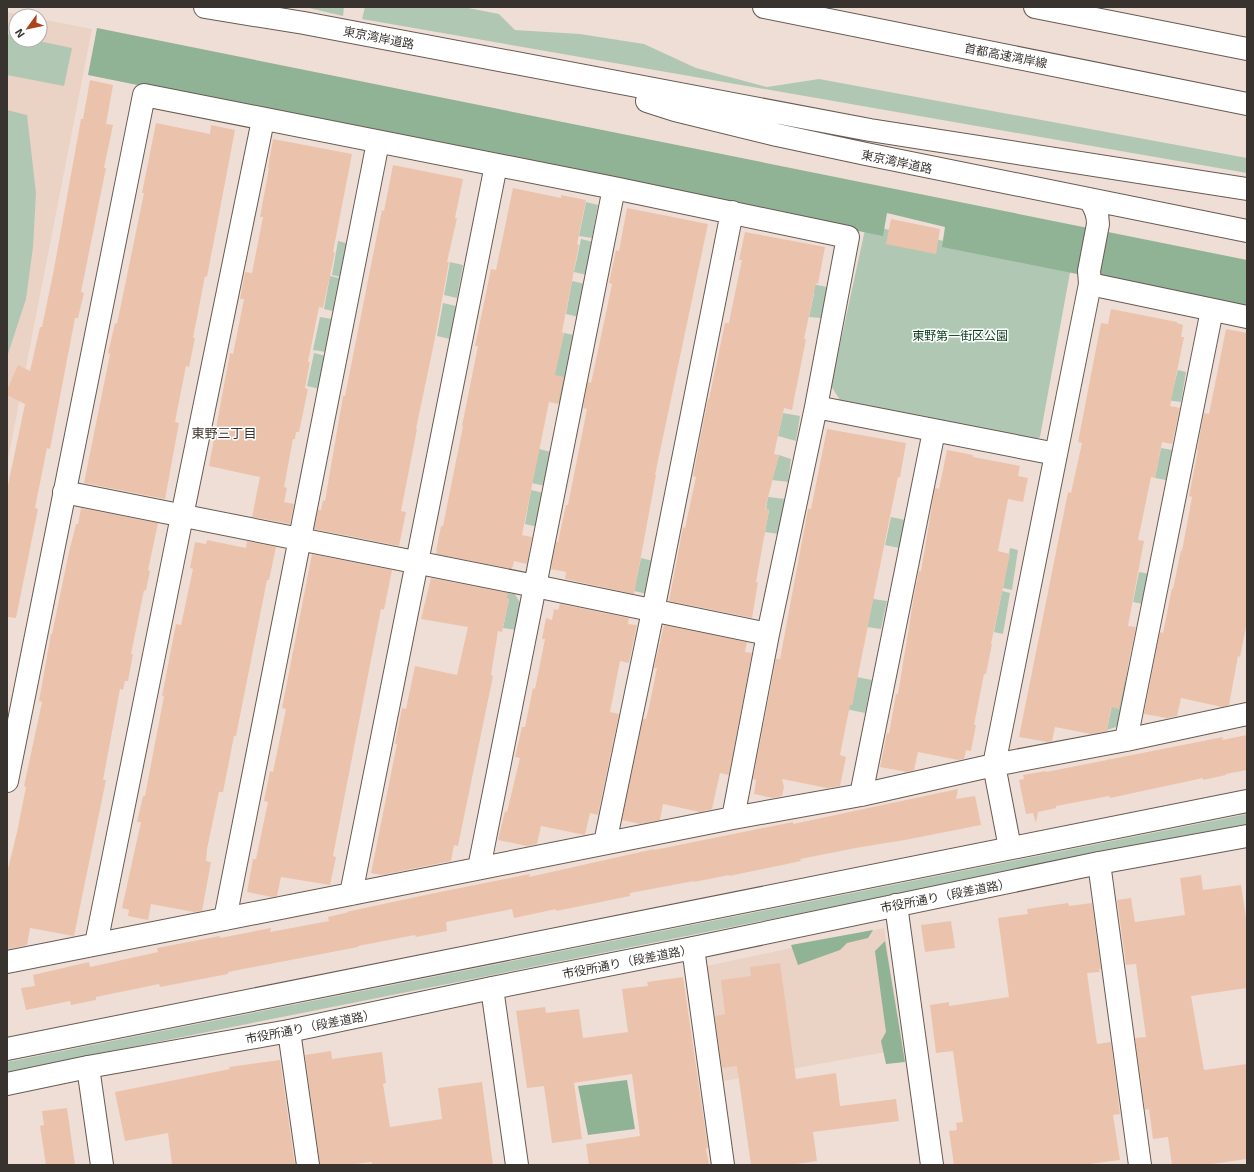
<svg xmlns="http://www.w3.org/2000/svg" width="1254" height="1172" viewBox="0 0 1254 1172" font-family="'Exo 2','Noto Sans JP',sans-serif">
<style>
.built{fill:#ead2c5}
.green{fill:#b0c8b3}
.forest{fill:#90b295}
.building{fill:#ebc3ad}
.lines{fill:none;stroke-linecap:round;stroke-linejoin:round}
.minor-casing{stroke:#685a52;stroke-width:24}
.highway-casing{stroke:#685a52;stroke-width:24}
.minor{stroke:#fff;stroke-width:22}
.highway{stroke:#fff;stroke-width:22}
.labels{text-anchor:middle;dominant-baseline:central;stroke-width:3;stroke-linejoin:round;paint-order:stroke}
.street-label{font-size:12px;fill:#39332f;stroke:#fff}
.park-label{font-size:12px;fill:#073f19;stroke:#fff}
.neighbourhood-label{font-size:13px;fill:#39332f;stroke:#fff}
</style>
<rect width="100%" height="100%" fill="#efded5"/>
<path class="built" d="M7,12L26,16H16V40H40V19L92,29L7,464Z
M884,928L903,1049L723,1081L707,966Z"/>
<path class="green" d="M305,7H344L343,16Z
M365,7H463L499,14L515,30L580,34L644,44L696,68L767,87L819,79L1247,158V173L362,19Z
M7,34L16,36V40H34L72,48L64,86L7,75Z
M7,110L27,115L36,193L33,247L26,299L7,357Z
M586,202L598,205L592,238L579,236Z
M866,225L1071,267L1040,437L1031,442L840,400L831,386Z
M581,239L593,242L587,275L574,272Z
M338,241L350,244L345,278L332,275Z
M450,262L463,265L457,298L444,295Z
M330,276L343,279L337,312L324,309Z
M572,281L585,284L579,317L566,314Z
M812,284L827,287L821,318L809,317L814,294Z
M443,303L456,306L450,339L437,336Z
M320,317L332,319L326,352L313,350Z
M564,333L574,335L560,403L548,401Z
M314,353L326,356L320,389L307,386Z
M1178,370L1186,372L1181,402L1166,400L1169,385H1174Z
M783,413L800,416L796,441L778,436Z
M1161,448L1172,450L1166,480L1155,478Z
M539,449L551,452L545,486L532,483Z
M779,455L791,459L788,482L772,480Z
M531,490L544,493L538,527L525,524Z
M768,497L785,499L779,534L765,532L769,510L766,509Z
M891,517L905,520L899,548L885,545Z
M1010,548L1018,550L1012,590L1003,588Z
M641,558L653,561L647,594L634,591Z
M1139,572L1150,574L1143,604L1133,602Z
M488,590L515,594L520,603L516,630L503,628L509,599L481,593Z
M1002,591L1010,593L1003,634L994,632Z
M873,599L887,601L881,629L867,627Z
M1120,664L1128,665L1119,723L1116,727L1107,730Z
M857,677L872,680L865,713L841,708L842,703L852,705Z
M1247,814V824L7,1072V1062Z"/>
<path class="forest" d="M97,28L1247,260V308L942,247L945,227L887,213L883,236L88,75Z
M873,930L868,938L847,943L840,950L798,965L791,945Z
M885,941L905,1062L886,1064L881,1041L886,1032L875,951Z
M627,1080L635,1129L588,1135L578,1086Z"/>
<path class="building" d="M90,80L113,85L106,124L113,125L104,168H106L81,292L84,293L78,318H75L50,449L47,448L35,508L38,509L16,618L7,617V490L25,404L7,395V390L18,365L30,371L40,327H42L54,269L81,119H83Z
M156,123L210,134L211,125L235,130L207,277L205,276L193,338H195L189,367L186,366L175,422L179,423L165,499L84,483L110,354L108,353L115,323L117,324L144,193H142Z
M273,139L352,154L333,252H335L331,271L323,308L319,307L308,362H310L305,388L308,389L299,432H296L295,439H293L284,487L287,488L284,502L294,504L290,524L252,517L260,477L209,466L230,353L233,354L244,299H240L245,272L252,273L263,217H260L269,168H268Z
M393,165L463,179L455,218H457L447,262H449L434,343L416,429H417L401,511L406,512L399,546L314,529L318,510H321L323,500L325,501L343,396H345L382,210L384,211Z
M513,188L561,198V195L586,200L577,244L579,245L562,332L564,333L555,375L564,377L558,404L549,402L522,535L532,537L527,564L514,561L512,569L436,554L437,551H436L441,526H443L463,426H462L478,346H475L491,269L496,270Z
M627,208L708,224L655,475H656L634,594L565,579L566,572L551,569L556,542H558L566,505H568L587,409L583,408L588,382L591,383L600,341L612,284L609,283L616,250L619,251Z
M891,219L940,229L936,254L886,244Z
M745,232L825,247L818,284L816,283L804,339H806L792,410L784,408L774,454L779,455L765,509L769,510L756,582H758L752,618L669,601L683,527L685,528L696,477L693,476L708,399H709L725,323H729L730,317L742,260H739Z
M1111,309L1177,322V323L1183,325L1181,337H1184L1170,406L1180,408L1172,444L1162,442L1155,478L1151,477L1138,540L1144,541L1128,626L1136,627L1119,709L1111,707L1107,731L1091,734L1055,727L1052,741L1048,742L1019,737L1068,492L1071,493L1082,443L1078,442L1101,323L1108,324Z
M1226,329L1247,333V622L1240,657L1238,656L1229,705L1222,707L1181,698L1177,716L1167,718L1144,714L1160,632L1163,633L1172,588L1173,589L1181,550L1182,551L1192,497L1189,496L1198,450H1197L1204,413L1209,414Z
M827,429L906,443L900,477H898L852,705H850L840,755L846,757L840,786L827,788L782,779L784,787L782,796L773,798L754,794L756,780L753,779L776,659H780L808,509H811Z
M947,450L973,455V457L1020,466L1018,476L1028,478L1023,502L1008,499L998,551L1010,554L991,644H992L986,674H984L974,725H976L971,751L966,750L964,759L958,760L918,752L914,770L907,772L880,767L887,733L889,734L896,694H898L914,596L919,571H921L935,488L939,489Z
M81,508L158,523L148,570L150,571L146,591L144,590L131,654H133L128,681H125L123,690L120,689L103,780H106L74,936L30,928L27,945L9,949L7,948V873L17,832L26,787L24,786L42,702L39,701L51,634H52L69,552L76,524H78Z
M207,540L246,548L247,541L276,547L269,580H267L236,736H234L223,792H219L207,849L206,861L211,862L202,911L194,912L151,904L148,920L128,916L129,910L122,908L141,822H137L143,796H145L164,696H162L176,624L181,625L193,569L190,568L195,542L206,544Z
M312,554L392,570L384,610L381,609L370,665L333,856L336,857L330,885L281,877L277,896L272,897L247,892L253,859H256L268,802L264,801L270,771L273,772L286,709L282,708Z
M431,578L508,593L507,598L509,599L502,632L498,631L491,675L493,676L458,846L454,845L451,861L382,875L371,873L397,744H395L402,708L406,709L415,666L457,675L468,627L421,619Z
M560,604L629,618L628,624L637,625L629,663L620,661L610,712L619,714L598,815L590,813L585,835L541,826L537,844L527,846L498,840L505,811L507,812L520,758L515,757L522,727H525L533,688L535,689L545,639H542L546,618L552,620L554,609L558,610Z
M664,625L747,642L745,652L752,653L729,775L720,773L712,809L700,812L663,804L660,820L640,824L622,820L643,719H646L649,707L657,668H654Z
M1247,735V770L1226,774V775L1203,780V778L1110,798L1109,796L1056,806V808L1038,812L1036,823L1033,813L1026,814L1019,780L1024,779L1023,775L1046,771V772L1223,737L1222,740Z
M958,789L956,799L975,796L981,825L905,840L861,847L800,859L801,861L729,876V875L694,882V881L630,893V896L556,911V909L514,918L512,909L446,922L447,931L416,937L415,935L358,946V947L228,972V974L160,987L159,984L96,997V1000L71,1005L70,1001L26,1010L21,988L35,986L33,975L89,962L90,967L158,952L157,948L220,936V938L271,928L270,932L329,921L328,917L349,912H346L435,893L530,874L529,877L654,849V850L793,822V824Z
M1201,875L1203,890L1241,885L1247,924V988L1191,996L1204,1070L1247,1064V1159L1205,1165H1172L1168,1137L1153,1139L1149,1109L1145,1110L1135,1038L1146,1037L1136,964L1126,965L1117,900L1131,898L1135,922L1185,915L1180,878Z
M1068,903L1069,906L1092,903L1101,969H1099L1100,972L1087,973L1097,1044L1111,1042L1120,1114L1113,1115L1120,1160L1082,1165H954L949,1131L957,1130L956,1123L963,1122L953,1051L936,1053L930,1005L949,1002V1006L1009,997L998,918L1028,914L1027,909Z
M951,921L955,948L925,952L921,925Z
M780,963L796,1079L836,1073L840,1106L896,1099L899,1121L813,1132L817,1161L789,1165H751L737,1066L722,1068L715,1016L725,1014L721,980L751,976L750,967Z
M683,977L708,1148H706L709,1165H589L586,1144L640,1136L632,1074L574,1083L582,1139L552,1143L544,1086L527,1088L516,1011L545,1007L546,1013L579,1009L583,1038L628,1032L622,989L648,986L647,982Z
M331,1051L332,1059L382,1052L386,1083L383,1084L390,1127L442,1119L438,1088L482,1082L493,1165H372V1162L347,1165H320L305,1055Z
M280,1060L295,1165H172L168,1133L125,1141L115,1092L230,1069L229,1067Z
M67,1108L75,1165H46L40,1126L44,1125L42,1111Z"/>
<g class="lines">
<defs>
<path id="minor" d="M816,407L1056,454
M64,492L535,586L768,634
M1126,740L1212,310
M7,781L144,95L614,188L848,237L816,407L768,634L733,818
M861,795L934,431
M605,843L653,611L732,212
M1010,848L994,765L1090,284L1247,317
M1099,863L1140,1165
M479,868L614,188
M351,894L496,165
M896,905L932,1165
M225,919L378,142
M96,944L182,516L263,120
M693,948L723,1165
M7,962L351,894L733,818L861,795L994,765L1126,740L1247,714
M492,988L517,1165
M289,1031L308,1165
M7,1049L1247,801
M88,1067L102,1165
M7,1084L88,1067L289,1031L492,988L693,948L1099,863L1247,836"/>
<path id="highway" d="M205,7L304,23L870,130L1247,189
M764,7L1247,104
M1035,7L1247,49
M647,101L675,110L777,135L866,154L1247,231
M1090,200C1095,208 1098,214 1098,224L1089,271L1090,284"/>
</defs>
<use href="#minor" class="minor-casing"/>
<use href="#highway" class="highway-casing"/>
<use href="#minor" class="minor"/>
<use href="#highway" class="highway"/>
</g>
<g class="labels">
<g class="street-label">
<text transform="translate(379 37) rotate(11)">東京湾岸道路</text>
<text transform="translate(1006 55) rotate(11)">首都高速湾岸線</text>
<text transform="translate(897 161) rotate(12)">東京湾岸道路</text>
<text transform="translate(945 895) rotate(-11)">市役所通り（段差道路）</text>
<text transform="translate(627 961) rotate(-11)">市役所通り（段差道路）</text>
<text transform="translate(310 1026) rotate(-11)">市役所通り（段差道路）</text>
</g>
<g class="park-label">
<text x="960" y="335">東野第一街区公園</text>
</g>
<g class="neighbourhood-label">
<text x="224" y="433">東野三丁目</text>
</g>
</g>
<rect width="1254" height="1172" fill="none" stroke="#39332f" stroke-width="16"/>
<g transform="translate(28 28) rotate(237)"><circle r="19" fill="#ffffff" stroke="#b0adac"/>
<path d="M0-3L7 15L0 10L-7 15Z" fill="#aa441d"/>
<text y="-6" font-size="11" font-weight="bold" text-anchor="middle" fill="#39332f">N</text>
</g>
</svg>
